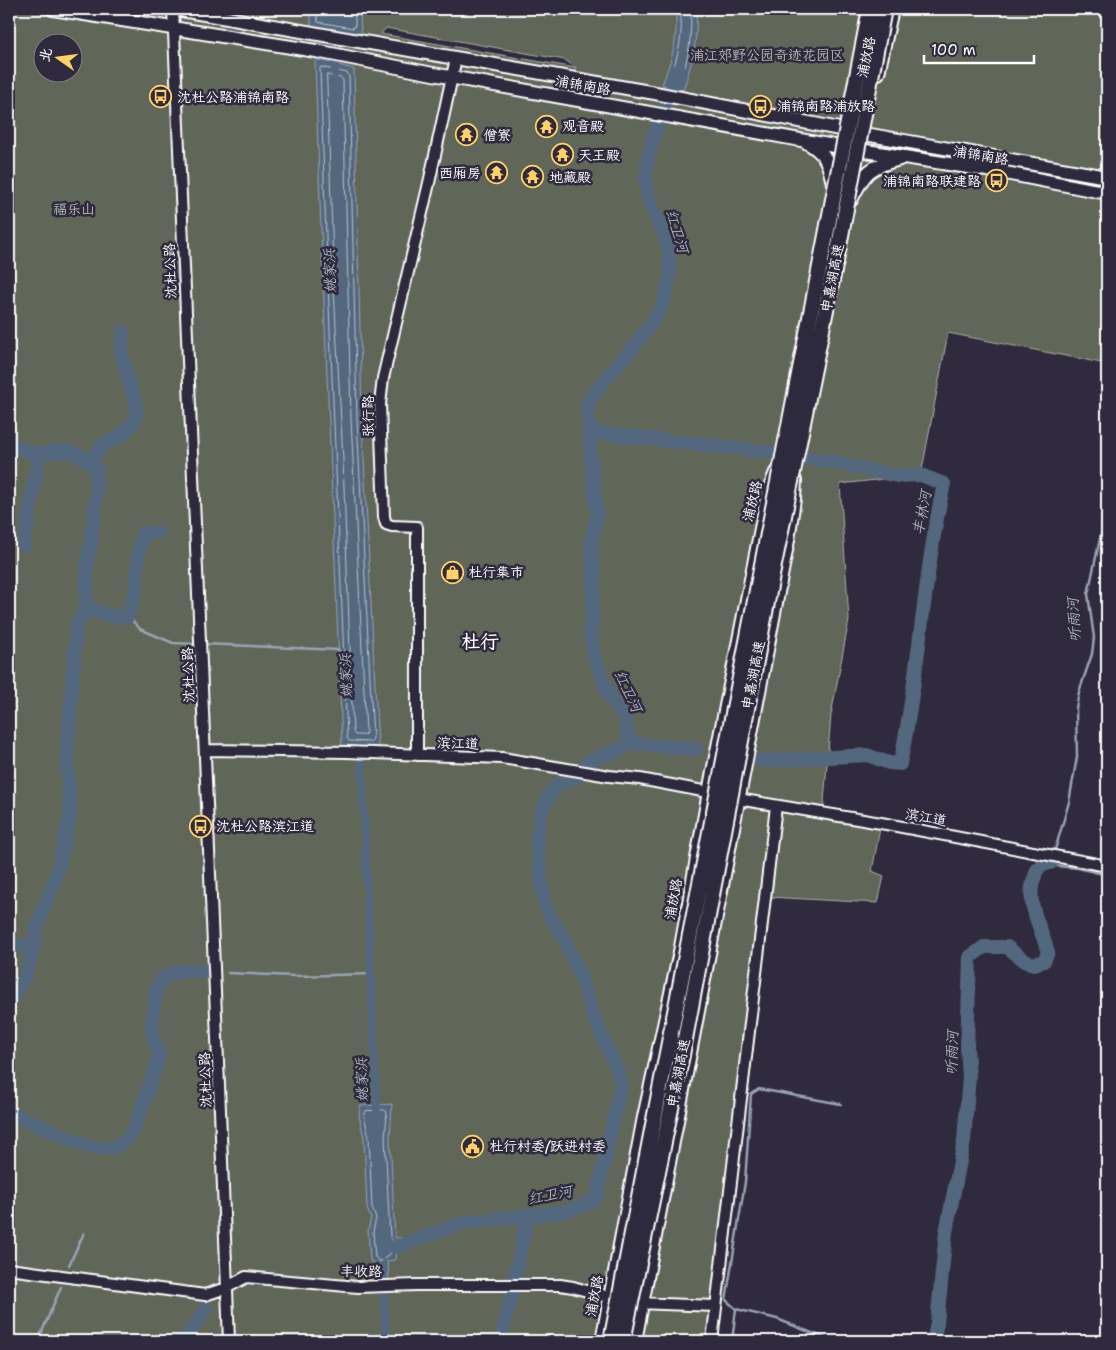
<svg xmlns="http://www.w3.org/2000/svg" width="1116" height="1350" viewBox="0 0 1116 1350" font-family="'Shantell Sans','LXGW WenKai TC',sans-serif">
<style>
.green{fill:#606659;stroke:#b0b2ac;fill-rule:evenodd}
.water{fill:#53687e;stroke:#98a4b2}
.lines{fill:none;stroke-linecap:round;stroke-linejoin:round}
.shore{stroke:#bac3cb;stroke-width:1}
.stream{stroke:#98a4b2;stroke-width:2.5}
.canal{stroke:#53687e;stroke-width:8}
.river{stroke:#53687e;stroke-width:14}
.minor-casing{stroke:#fff;stroke-width:14}
.major-casing{stroke:#fff;stroke-width:16}
.minor{stroke:#2f2a3d;stroke-width:10}
.major{stroke:#2f2a3d;stroke-width:12}
.highway-bridge-casing{stroke:#fff;stroke-width:18;stroke-linecap:butt}
.highway-bridge{stroke:#2f2a3d;stroke-width:14}
.labels{text-anchor:middle;dominant-baseline:central;stroke-width:5;stroke-linejoin:round;paint-order:stroke}
.park-label{font-size:14px;fill:#b7bab4;stroke:#2f2a3d}
.street-label{font-size:14px;fill:#fff;stroke:#2f2a3d}
.poi-label{font-size:14px;fill:#fff;stroke:#2f2a3d;text-anchor:start}
.water-label{font-size:15px;font-style:italic;fill:#a9b4be;stroke:#2f2a3d}
.district-label{font-size:19px;font-weight:bold;fill:#fff;stroke:#2f2a3d}
</style>
<rect width="100%" height="100%" fill="#2f2a3d"/>
<filter id="ink" filterUnits="userSpaceOnUse"><feTurbulence type="fractalNoise" baseFrequency=".02" numOctaves="2"/><feDisplacementMap in="SourceGraphic" scale="10" xChannelSelector="R" yChannelSelector="G"/><feConvolveMatrix kernelMatrix="1 2 1 2 8 2 1 2 1" color-interpolation-filters="sRGB"/></filter>
<g filter="url(#ink)">
<path class="green" d="M9,9H1107V364L948,333L921,475L840,484L849,620L831,715L823,814L881,823L872,871L884,876L878,903L768,897L710,1341H9ZM386,28L565,60L576,68L381,34ZM42,42H72V72H42Z"/>
<path class="water" d="M311,9H360L361,35L311,26Z
M675,9H696C698,39 693,61 683,90L662,85C672,58 679,38 675,9Z
M315,59L354,69L362,419L378,747L342,746C334,517 322,288 315,59Z
M392,1104L390,1138L395,1237L397,1238L410,1237L412,1247L396,1252L395,1260L387,1261L389,1272L388,1282L380,1283L374,1263L370,1261L368,1230L371,1218L367,1209L364,1138L359,1116L360,1106Z"/>
<g class="lines">
<path class="shore" d="M316,9L318,22L353,28L355,26V9
M680,9C684,36 678,54 670,80L671,82L678,84L680,82C690,54 691,38 691,9
M321,67L347,73L349,75L357,419L373,739L370,742L349,741L347,738C339,515 327,292 320,69Z
M327,75L341,78L343,80L351,419L366,733L364,735H355L353,732L343,460L334,289Z
M384,1110L387,1112L385,1138L390,1237L397,1245L390,1254L380,1262L375,1257L373,1232L376,1218L372,1208L369,1137L364,1116L366,1111Z"/>
<path class="stream" d="M128,616L140,629L173,643L198,644
M204,644L339,650
M1055,850L1069,802L1077,757L1076,708L1079,692L1092,654L1094,638L1088,594L1101,534L1103,498L1107,475
M1046,865L1078,868L1107,875
M228,973L295,976L371,974
M69,1265L84,1233
M736,1309L726,1300L745,1182L751,1094L759,1089L841,1104
M38,1341L61,1287
M732,1341L736,1309L777,1319L832,1341"/>
<path class="canal" d="M334,33L335,74
M361,748L377,1113
M384,1282L386,1341"/>
<path class="river" d="M589,432L752,450L837,463L897,476L921,475L944,484C923,576 920,671 900,764L889,763L867,755L760,761
M9,443C17,446 26,452 34,453C44,455 53,451 62,451C76,451 87,459 96,468V494L91,544L87,562L86,603L84,613L78,620L76,632L67,754L70,816L57,873L36,929L33,948L25,977L9,1002
M90,462L102,445L121,436L134,422L137,408L128,379L121,350L123,332
M24,545L39,454
M85,608L113,617L128,616L135,594L139,550L143,533H158
M629,743L696,749
M9,944L33,948
M9,1112L84,1145L103,1149L117,1146L128,1138L135,1128L156,1067L159,1053L151,1029L157,987L164,977L180,971L209,972
M395,1247L462,1223L567,1211L589,1203L596,1197L598,1190L621,1085L619,1074L595,1020L581,977L563,936L549,914L544,901L537,842L540,817L545,804L553,789L564,780L576,778C580,772 583,766 589,762C602,753 619,754 629,743L625,717L613,702L603,681L593,653L591,635L594,571L591,545L597,514L590,451L589,423L587,410L589,401L597,389C616,366 639,344 655,318C668,299 674,266 667,244C660,222 644,200 646,175C648,139 668,104 679,70
M180,1341L189,1334L206,1309
M501,1341L528,1215
M933,1341L937,1323L946,1232L964,1141L969,1076L967,1048L970,957L984,947H1007L1025,961L1034,964L1044,961L1048,952C1041,927 1024,901 1035,876C1036,873 1036,870 1038,869C1041,865 1048,864 1052,862"/>
<defs>
<path id="minor" d="M173,9L219,1085L229,1341
M205,750L347,752L502,758L609,776L640,779L708,792
M417,755V527L392,526L386,524L384,517L380,404L383,378L429,183L456,58
M738,799L881,823L1107,866
M9,1269L205,1295L226,1288L246,1277L358,1287L416,1285H560L573,1287L615,1299
M637,1303L716,1306
M601,1341L643,1117L680,947L708,792L767,493L775,472
M636,1341L789,540L795,499L796,480
M712,1341L776,806"/>
<path id="major" d="M53,9L316,51L433,74L834,146L1000,172L1107,193
M176,9L655,93L865,134L1107,177
M878,73L892,9
M806,142C826,153 829,163 833,184
M851,200C865,171 869,167 900,159"/>
</defs>
<use href="#minor" class="minor-casing"/>
<use href="#major" class="major-casing"/>
<use href="#minor" class="minor"/>
<use href="#major" class="major"/>
<defs>
<path id="highway-bridge" d="M611,1341L870,9
M623,1341L682,1055L774,565L839,246L884,9"/>
</defs>
<use href="#highway-bridge" class="highway-bridge-casing"/>
<use href="#highway-bridge" class="highway-bridge"/>
</g>
</g>
<defs>
<symbol id="bus-ring" viewBox="-11 -11 22 22"><circle r="9.5" fill="#2f2a3d" stroke="#ffd166" stroke-width="1.5"/><path d="M-5-6H5V4H4V6H2V4H-2V6H-4V4H-5ZM-3.5-4V0h7V-4ZM-3.5 1.2v1.5H-2V1.2ZM2 1.2v1.5H3.5V1.2Z" fill="#ffd166"/></symbol>
<symbol id="temple-ring" viewBox="-11 -11 22 22"><circle r="9.5" fill="#2f2a3d" stroke="#ffd166" stroke-width="1.5"/><path d="M0-6L5-2H3V0L6.5 2.5H4V6H1.5V3h-3V6H-4V2.5H-6.5L-3 0V-2H-5Z" fill="#ffd166"/></symbol>
<symbol id="shop-ring" viewBox="-11 -11 22 22"><circle r="9.5" fill="#2f2a3d" stroke="#ffd166" stroke-width="1.5"/><path d="M-5-2.5h2.3a2.7 3.5 0 0 1 5.4 0H5L5.5 6h-11ZM-1.5-2.5h3a1.5 2.3 0 0 0-3 0Z" fill="#ffd166"/></symbol>
<symbol id="civic-ring" viewBox="-11 -11 22 22"><circle r="9.5" fill="#2f2a3d" stroke="#ffd166" stroke-width="1.5"/><path d="M-.6-6.5H3V-4.5H.6V-3L4-1V1h2V6H-6V1h2V-1L-.6-3ZM-1.2 2.5V6h2.4V2.5Z" fill="#ffd166"/></symbol>
</defs>
<g fill-rule="evenodd">
<use href="#bus-ring" x="148" y="84" width="25" height="25"/>
<use href="#bus-ring" x="748" y="94" width="25" height="25"/>
<use href="#temple-ring" x="534" y="114" width="25" height="25"/>
<use href="#temple-ring" x="454" y="122" width="25" height="25"/>
<use href="#temple-ring" x="550" y="142" width="25" height="25"/>
<use href="#temple-ring" x="484" y="160" width="25" height="25"/>
<use href="#temple-ring" x="520" y="164" width="25" height="25"/>
<use href="#bus-ring" x="984" y="168" width="25" height="25"/>
<use href="#shop-ring" x="440" y="560" width="25" height="25"/>
<use href="#bus-ring" x="188" y="814" width="25" height="25"/>
<use href="#civic-ring" x="460" y="1134" width="25" height="25"/>
</g>
<g class="labels">
<g class="park-label">
<text x="767" y="55">浦江郊野公园奇迹花园区</text>
<text x="74" y="209">福乐山</text>
</g>
<g class="street-label">
<text transform="translate(866 57) rotate(-78)">浦放路</text>
<text transform="translate(583 85) rotate(10)">浦锦南路</text>
<text transform="translate(981 155) rotate(9)">浦锦南路</text>
<text transform="translate(170 271) rotate(-92)">沈杜公路</text>
<text transform="translate(832 278) rotate(-79)">申嘉湖高速</text>
<text transform="translate(368 416) rotate(-90)">张行路</text>
<text transform="translate(752 501) rotate(-76)">浦放路</text>
<text transform="translate(188 675) rotate(-92)">沈杜公路</text>
<text transform="translate(753 675) rotate(-79)">申嘉湖高速</text>
<text transform="translate(458 743) rotate(2)">滨江道</text>
<text transform="translate(926 817) rotate(10)">滨江道</text>
<text transform="translate(673 899) rotate(-80)">浦放路</text>
<text transform="translate(678 1073) rotate(-79)">申嘉湖高速</text>
<text transform="translate(205 1080) rotate(-92)">沈杜公路</text>
<text transform="translate(361 1271) rotate(1)">丰收路</text>
<text transform="translate(594 1296) rotate(-79)">浦放路</text>
</g>
<g class="poi-label">
<text x="177" y="97">沈杜公路浦锦南路</text>
<text x="777" y="106">浦锦南路浦放路</text>
<text x="562" y="126">观音殿</text>
<text x="483" y="135">僧寮</text>
<text x="578" y="155">天王殿</text>
<text x="481" y="173" text-anchor="end">西厢房</text>
<text x="549" y="177">地藏殿</text>
<text x="981" y="181" text-anchor="end">浦锦南路联建路</text>
<text x="468" y="572">杜行集市</text>
<text x="216" y="826">沈杜公路滨江道</text>
<text x="489" y="1146">杜行村委/跃进村委</text>
</g>
<g class="water-label">
<text transform="translate(677 231) rotate(73)">红卫河</text>
<text transform="translate(330 271) rotate(-92)">姚家浜</text>
<text transform="translate(922 513) rotate(-79)">丰林河</text>
<text transform="translate(1074 620) rotate(-94)">听雨河</text>
<text transform="translate(346 676) rotate(-92)">姚家浜</text>
<text transform="translate(628 691) rotate(64)">红卫河</text>
<text transform="translate(952 1053) rotate(-89)">听雨河</text>
<text transform="translate(362 1080) rotate(-92)">姚家浜</text>
<text transform="translate(550 1195) rotate(-11)">红卫河</text>
</g>
<g class="district-label">
<text x="480" y="641">杜行</text>
</g>
</g>
<rect width="1116" height="1350" fill="none" stroke="#2f2a3d" stroke-width="30"/>
<rect x="15" y="15" width="1086" height="1320" fill="none" stroke="#fff" stroke-width="2" filter="url(#ink)"/>
<g transform="translate(58 58) rotate(284)"><circle r="24" fill="#2f2a3d" stroke="#827f8b"/>
<path d="M0-4L9 19L0 12L-9 19Z" fill="#ffd166"/>
<text y="-8" font-size="14" font-weight="bold" text-anchor="middle" fill="#ffffff">北</text>
</g>
<path d="M924 55v8h110v-8" fill="none" stroke="#ffffff" stroke-width="2.5"/>
<text x="931" y="55" font-size="15" fill="#ffffff" stroke="#2f2a3d" stroke-width="4" paint-order="stroke">100 m</text>
</svg>
